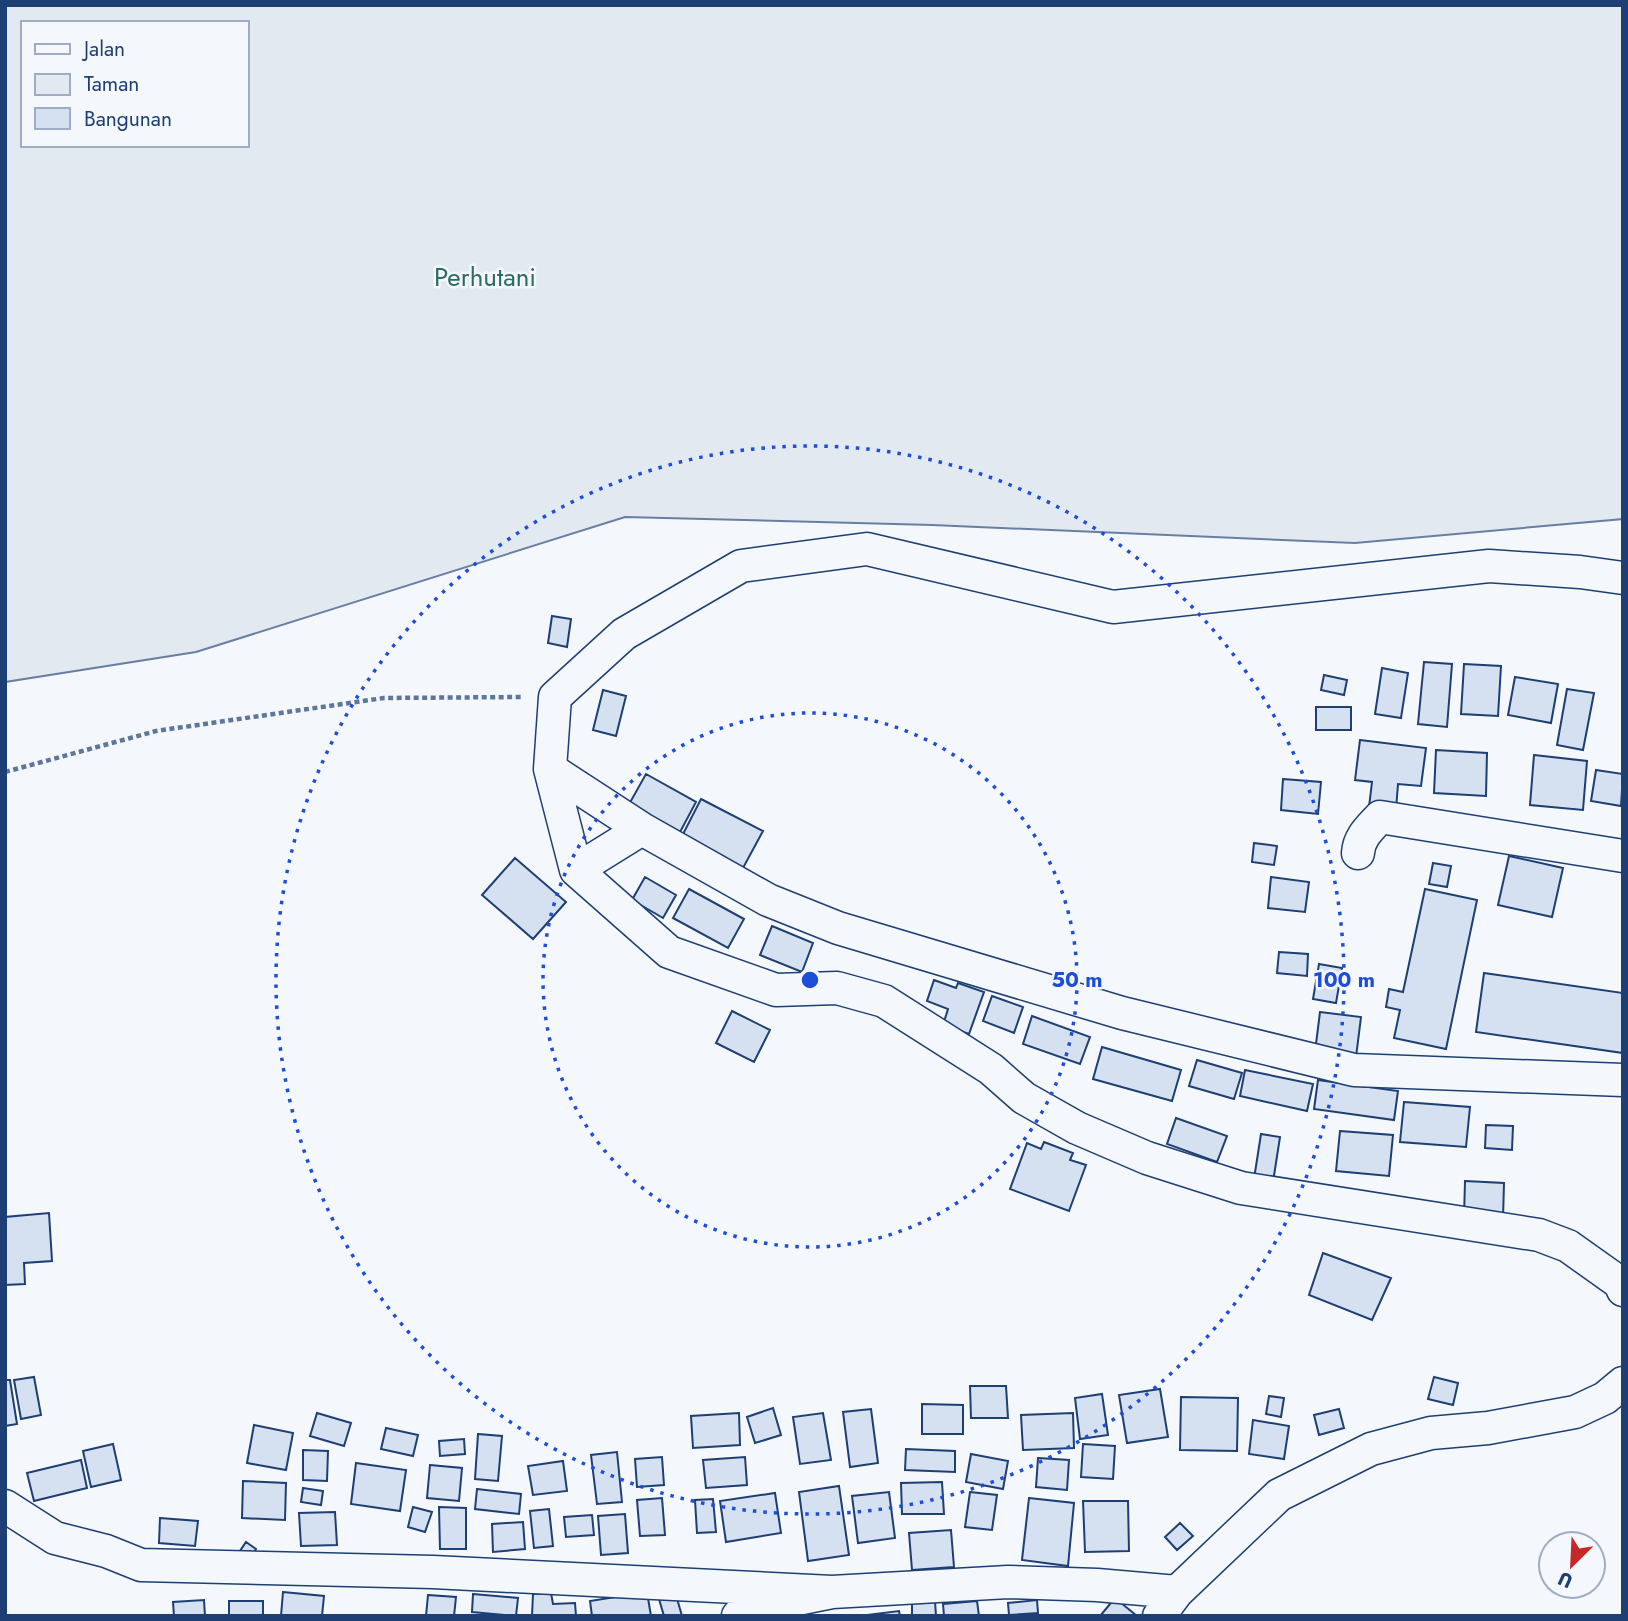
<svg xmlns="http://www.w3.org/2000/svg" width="1628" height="1621" viewBox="0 0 1628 1621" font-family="Jost,sans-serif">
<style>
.green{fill:#e3e9f0;stroke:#687fa3;stroke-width:2;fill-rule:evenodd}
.building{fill:#d5e0f0;stroke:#1d3f73;stroke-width:2}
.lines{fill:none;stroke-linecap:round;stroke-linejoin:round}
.street-casing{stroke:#1d3f73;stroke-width:35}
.path{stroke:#5e769c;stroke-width:4.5;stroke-dasharray:5 3.5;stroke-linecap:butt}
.street{stroke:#f4f7fb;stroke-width:32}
.ring{fill:none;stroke:#1d4ed8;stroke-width:3.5;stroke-dasharray:3.5 7}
.labels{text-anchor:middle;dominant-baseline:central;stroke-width:5;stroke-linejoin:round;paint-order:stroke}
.park-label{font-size:26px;fill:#2c6c60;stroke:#f4f7fb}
.centre{fill:#1d4ed8;stroke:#f4f7fb;stroke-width:3.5}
.ring-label{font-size:21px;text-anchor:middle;font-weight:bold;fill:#1d4ed8;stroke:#f4f7fb;stroke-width:5;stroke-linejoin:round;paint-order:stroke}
</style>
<rect width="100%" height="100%" fill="#f4f7fb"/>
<path class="green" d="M5,5H1623V519L1355,543L932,525L625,517L196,652L5,682ZM23,23H247V145H23Z"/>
<path class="building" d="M552,616L571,619L567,647L548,643Z
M1424,662L1452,664L1447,727L1418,724Z
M1464,664L1501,666L1498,716L1461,714Z
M1382,668L1408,673L1401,718L1375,714Z
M1324,675L1347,680L1344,695L1321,690Z
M1515,677L1558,684L1551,723L1508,715Z
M1567,689L1594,693L1583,750L1557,745Z
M603,690L626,696L616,736L593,730Z
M1316,707H1351V730H1316Z
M1360,740L1426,748L1421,786L1398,784L1396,810L1369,807L1372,782L1355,780Z
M1436,750L1487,753L1486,796L1434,793Z
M1534,755L1587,761L1583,810L1530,805Z
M1596,770L1623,774L1621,806L1591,801Z
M646,774L696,802L679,834L628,806Z
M1283,779L1321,782L1318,814L1281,810Z
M701,799L763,831L743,868L682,836Z
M1254,843L1277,846L1274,865L1252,862Z
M1509,856L1563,868L1552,917L1498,905Z
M515,858L566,902L533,939L482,895Z
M1433,863L1451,866L1447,887L1429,884Z
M645,877L676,895L663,918L632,900Z
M1271,877L1309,882L1305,912L1268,908Z
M689,889L744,919L728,948L673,918Z
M1425,889L1477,900L1446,1049L1394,1038L1400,1010L1386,1007L1389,989L1403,992Z
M772,926L813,943L802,972L760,955Z
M1279,952L1308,954L1307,976L1277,973Z
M1319,964L1342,968L1336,1003L1313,999Z
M1484,973L1623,993V1053L1476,1032Z
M934,980L956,988L958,983L984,992L969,1034L943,1025L948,1009L927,1001Z
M992,996L1023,1007L1014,1033L983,1021Z
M732,1011L770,1030L754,1062L716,1043Z
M1320,1012L1361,1017L1356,1057L1315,1052Z
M1032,1016L1090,1037L1080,1064L1023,1044Z
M1102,1047L1181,1070L1172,1101L1093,1079Z
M1197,1060L1242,1073L1234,1099L1189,1086Z
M1245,1070L1313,1084L1307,1111L1240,1096Z
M1318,1080L1398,1091L1394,1120L1314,1109Z
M1404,1102L1470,1107L1466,1147L1400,1142Z
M1176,1118L1227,1136L1217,1162L1167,1144Z
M1486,1125L1513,1126L1512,1150L1485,1148Z
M1340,1131L1393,1135L1389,1176L1336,1171Z
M1261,1134L1280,1137L1273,1182L1254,1179Z
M1044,1142L1073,1153L1070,1160L1086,1165L1069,1211L1010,1189L1027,1143L1041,1149Z
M1465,1181L1504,1183L1503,1219L1464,1218Z
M49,1213L52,1261L24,1263L25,1284L5,1285V1217Z
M1323,1253L1391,1278L1372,1320L1309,1295Z
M34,1377L41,1415L21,1419L14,1380Z
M1434,1377L1458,1383L1453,1405L1428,1399Z
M5,1380H10L17,1424L5,1426Z
M970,1386H1006L1008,1418H971Z
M1160,1389L1168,1437L1127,1443L1119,1395Z
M1102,1394L1108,1435L1080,1439L1075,1398Z
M1269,1396L1284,1398L1281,1417L1266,1414Z
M1181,1397L1238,1398L1237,1451L1180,1450Z
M922,1404L963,1405V1434H922Z
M773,1408L781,1435L755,1443L747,1417Z
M871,1409L878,1463L850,1467L843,1412Z
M1339,1409L1344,1428L1319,1435L1314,1415Z
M317,1413L351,1423L344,1446L310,1436Z
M739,1413L740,1445L693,1448L691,1416Z
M823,1413L831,1460L800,1464L793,1417Z
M1073,1413L1074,1448L1023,1450L1021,1415Z
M1253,1420L1289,1426L1284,1459L1249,1454Z
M254,1425L293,1433L286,1470L247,1463Z
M386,1428L418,1435L413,1456L381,1449Z
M478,1434L502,1436L498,1481L475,1479Z
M464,1439L465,1454L440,1456L439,1441Z
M113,1444L121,1480L91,1487L83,1451Z
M1083,1444L1115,1446L1113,1479L1081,1477Z
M906,1449L955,1451V1472L905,1470Z
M303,1450L328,1451L327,1481L303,1480Z
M617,1452L622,1502L597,1504L591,1455Z
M971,1454L1008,1461L1003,1489L966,1482Z
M662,1457L664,1485L637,1487L635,1459Z
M745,1457L747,1485L706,1488L703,1460Z
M1038,1458L1069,1460L1067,1490L1036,1487Z
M81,1460L87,1488L34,1501L27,1473Z
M563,1461L567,1491L533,1495L528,1466Z
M356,1463L406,1470L400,1511L351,1504Z
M430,1465L462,1468L459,1501L427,1498Z
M243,1481L286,1483L285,1520L242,1518Z
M942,1482L944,1514H902L901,1483Z
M839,1486L849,1555L808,1561L799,1492Z
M303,1488L323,1491L321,1505L301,1502Z
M477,1489L521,1494L519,1514L475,1509Z
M889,1492L895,1538L858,1543L852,1496Z
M970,1492L997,1495L992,1530L965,1527Z
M775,1493L781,1533L726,1542L720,1501Z
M662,1498L665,1535L640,1536L637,1500Z
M1029,1498L1074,1503L1068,1566L1022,1560Z
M713,1499L716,1532L697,1533L695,1500Z
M1083,1501H1128L1129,1551L1085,1552Z
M413,1507L432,1512L425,1532L408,1527Z
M439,1507L466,1508V1549H440Z
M549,1509L553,1546L534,1548L530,1511Z
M335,1512L337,1545L301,1546L299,1513Z
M625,1514L628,1553L601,1555L598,1516Z
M592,1515L594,1535L566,1537L564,1517Z
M160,1518L198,1521L195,1546L159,1543Z
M523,1522L525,1549L493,1552L492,1524Z
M1180,1523L1193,1536L1177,1550L1165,1537Z
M951,1530L954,1567L912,1570L909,1533Z
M246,1542L256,1549L251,1558L240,1551Z
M283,1592L324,1596L322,1616H281Z
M647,1592L651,1616H592L590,1601Z
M551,1593L553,1604L575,1603L576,1616H532L533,1594Z
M473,1594L518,1598L516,1616L472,1612Z
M428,1595L456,1597L454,1616H426Z
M676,1595L682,1616H664L659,1599Z
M1115,1598L1137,1616H1100Z
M204,1600L205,1616H174L173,1602Z
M1037,1600L1038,1613L1009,1615L1008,1603Z
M229,1601H263V1616H229Z
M935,1601L936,1616H912V1603Z
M977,1601L979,1616H944L943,1604Z
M899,1611L900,1616H859Z"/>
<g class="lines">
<defs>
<path id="street" d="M1623,578L1580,572L1489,566L1113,607L867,549L741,566L624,634L555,697L550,769L576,870L669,952L776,990L837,988L884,1001L991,1069L1024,1098L1077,1128L1147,1158L1241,1188L1539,1235L1568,1246L1620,1283L1623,1290
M550,769L642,829L768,900L838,928L1122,1013L1354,1070L1623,1080
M1358,853C1359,837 1370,828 1380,817L1623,856
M576,870L642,829
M5,1506L55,1538L106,1551L141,1565L433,1572L832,1592
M738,1616L743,1610L832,1592L1008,1582L1097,1585L1177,1592
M1159,1616L1177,1592L1279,1495L1371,1449L1431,1433L1488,1428L1575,1412L1605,1398L1623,1383"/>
</defs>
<use href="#street" class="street-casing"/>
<path class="path" d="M5,772L156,731L384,698L523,697"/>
<use href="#street" class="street"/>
</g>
<g class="ring">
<circle cx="810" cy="980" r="267"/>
<circle cx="810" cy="980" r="534"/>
</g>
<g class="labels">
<g class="park-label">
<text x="485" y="277">Perhutani</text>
</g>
</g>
<circle cx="810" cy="980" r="10" class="centre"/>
<g class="ring-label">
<text x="1077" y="987">50 m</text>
<text x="1344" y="987">100 m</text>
</g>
<rect width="1628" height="1621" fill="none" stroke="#1d3f73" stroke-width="14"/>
<rect x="21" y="21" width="228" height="126" fill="#f4f7fb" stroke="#9eadc5" stroke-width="2"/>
<rect x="35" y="44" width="35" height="10" fill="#f4f7fb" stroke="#9eadc5" stroke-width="2"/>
<text x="84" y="56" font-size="21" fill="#1d3f73">Jalan</text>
<rect x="35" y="74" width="35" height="21" fill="#e3e9f0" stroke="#9eadc5" stroke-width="2"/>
<text x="84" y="91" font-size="21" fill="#1d3f73">Taman</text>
<rect x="35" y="108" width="35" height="21" fill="#d5e0f0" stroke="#9eadc5" stroke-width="2"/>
<text x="84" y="126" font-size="21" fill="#1d3f73">Bangunan</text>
<g transform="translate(1572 1565) rotate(204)"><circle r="33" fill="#f4f7fb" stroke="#9eadc5" stroke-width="2"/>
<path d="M0-5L12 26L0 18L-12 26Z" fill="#c62828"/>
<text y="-10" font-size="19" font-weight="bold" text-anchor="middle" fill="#1d3f73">U</text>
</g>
</svg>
